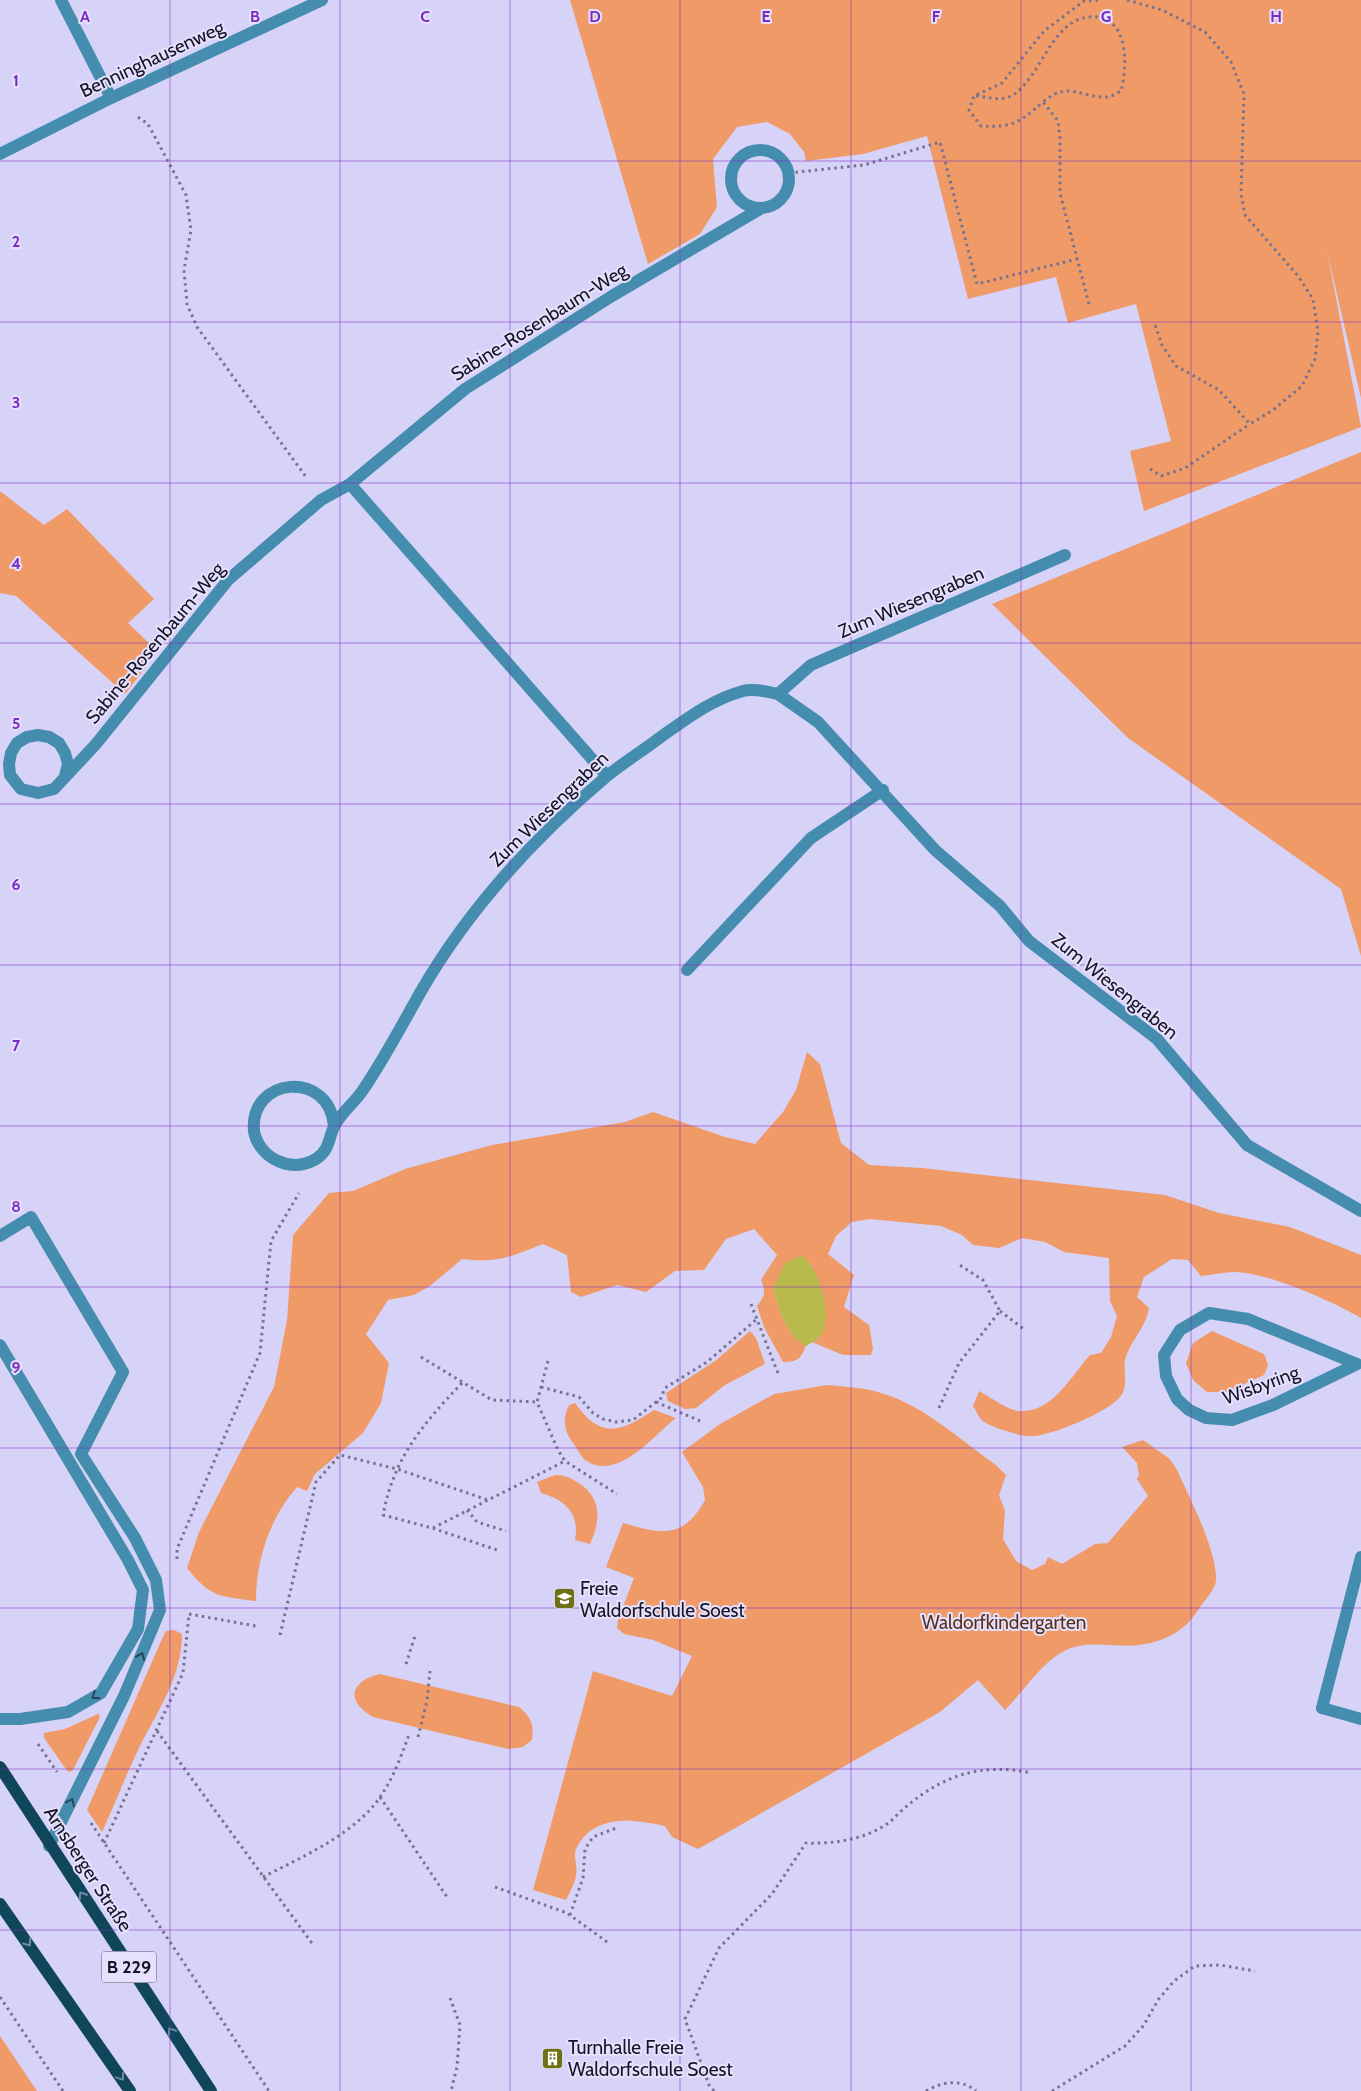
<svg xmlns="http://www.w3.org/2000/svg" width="1361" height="2091" font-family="Cabin,sans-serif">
  <rect width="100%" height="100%" fill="#d7d2f8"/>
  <path fill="#f09a67" d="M570,0H1361V398L1327,251L1361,427L1144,511L1130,451L1171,441L1136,304L1068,323L1056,277L968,299L927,136L863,154L806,161L804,152L790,134L767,122L737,127L713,159L717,207L700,234L648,264Z
    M1361,452V956L1341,889L1128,738L992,604Z
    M0,491L44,525L67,509L154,599L128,623L153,647L146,667L125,694L16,596L0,593Z
    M807,1052L820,1064L841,1143L869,1165L922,1168L1165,1195L1219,1213L1290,1227L1361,1255V1318C1331,1301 1270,1273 1235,1272C1224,1272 1212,1275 1201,1276L1188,1260L1172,1259L1144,1277L1137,1297L1149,1308C1146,1328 1130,1341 1125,1360C1123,1371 1129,1387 1120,1397C1108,1412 1046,1439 1027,1436C1020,1436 988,1426 983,1421C979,1418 976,1410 973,1406L979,1391C989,1396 1003,1407 1014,1410C1050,1418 1070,1377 1090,1355L1101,1353L1111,1337L1117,1316L1110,1301L1109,1258L1064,1252L1045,1242L1022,1238L999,1248L973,1245L962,1235L941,1226L870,1219L852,1222L836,1236L828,1254L854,1275L844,1307L869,1325L873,1348L871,1355H843L812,1342L819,1338L824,1298L810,1263L773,1288C779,1309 786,1335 806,1346C801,1359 797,1362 783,1362L764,1327L757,1306C765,1296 766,1292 761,1280L777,1255L754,1229L726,1239L704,1270L675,1271L646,1292L617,1285L581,1297L571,1292L567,1255L543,1244C510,1257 499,1263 462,1259L430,1286L414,1295L388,1300L366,1334L389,1363L381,1403L363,1433L315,1474L307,1491L297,1487C270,1518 256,1559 256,1601C219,1596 211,1598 187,1568L199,1532L274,1387L287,1320L293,1235L329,1193L353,1191L405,1169L492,1145L625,1122L653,1112L725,1137L755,1144L783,1112L796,1090Z
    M750,1331L756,1338L765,1364L725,1385L696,1408L685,1409L668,1401L666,1393L715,1361Z
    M1212,1331L1264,1354L1268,1365L1264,1375L1227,1392H1207L1193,1380L1186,1363L1193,1343Z
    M827,1385C839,1386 852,1387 865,1389C916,1398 955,1436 996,1465L1006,1475L999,1495L1005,1511L1003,1539L1016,1561L1032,1570L1045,1564L1048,1557L1062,1564L1095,1544L1108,1543L1148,1496L1137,1479L1139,1475L1137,1463L1122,1447L1143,1440L1170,1459L1177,1470C1189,1497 1218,1552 1216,1581C1215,1590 1203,1602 1198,1610C1185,1631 1164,1642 1139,1645C1114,1648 1087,1639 1064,1651C1040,1664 1024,1691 1005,1710L978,1680L940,1712L698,1849L672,1837L665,1826C634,1819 593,1813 576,1849C573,1856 578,1867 576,1875C575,1884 569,1893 566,1900L533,1890L593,1671L672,1696L692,1656L653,1640L624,1634L617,1628L618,1620L634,1578L606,1567L623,1523C661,1534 683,1540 705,1500L703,1487L682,1452L720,1424L774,1394Z
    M575,1403C601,1440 621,1432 654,1410L676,1418C654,1435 617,1483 585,1460C581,1456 577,1449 574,1444C564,1432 562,1419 569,1405Z
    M555,1475C564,1475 569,1477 577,1482C602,1497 601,1520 590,1544L575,1540C580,1513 565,1500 541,1493L537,1482Z
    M174,1630L182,1634C182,1677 158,1710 139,1748C126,1775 115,1804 102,1832L87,1810L162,1639L166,1631Z
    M380,1674L519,1707C531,1717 534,1724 532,1740L523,1747L508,1749L373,1717C345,1701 350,1681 380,1674Z
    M98,1714L100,1717L76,1764L72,1771L68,1772L44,1738V1733L65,1729Z
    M0,2036L37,2091H0Z"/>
  <path fill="#b7ba4b" d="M802,1255C818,1268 832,1311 823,1331C820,1339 813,1342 806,1346C786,1335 779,1309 773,1288L785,1263Z"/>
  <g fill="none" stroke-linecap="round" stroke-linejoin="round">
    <path stroke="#77738e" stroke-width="3" stroke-dasharray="2.5 4" stroke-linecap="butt" d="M1127,0L1162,10L1205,32L1231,62L1244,94L1241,194L1245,215L1298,276L1313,299L1318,332L1315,359L1302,386L1273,410L1250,424L1219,390L1176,366L1162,345L1154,322
      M976,96C989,97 1001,102 1013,95C1041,77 1052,20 1089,17C1129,13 1128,65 1121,91C1117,93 1111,97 1107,97C1079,98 1069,80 1043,102
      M138,117L148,124L186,195L191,230L184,270L187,304L197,327L306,477
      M789,173L864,165L940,142L977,284L1077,259
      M1089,304L1060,193V137L1058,121L1043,102C1020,122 1013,128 981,126L969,110L974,96L1002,83L1044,31L1084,1L1098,0
      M1150,469L1161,476L1185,468L1250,424
      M751,1304L779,1376
      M1000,1311L1025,1330
      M421,1357L492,1400L537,1402
      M548,1361L537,1402L558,1450L565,1461L617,1494
      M462,1383C423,1424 394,1457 383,1515L432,1528L500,1551
      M541,1387L579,1397L593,1413L603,1419L616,1422L633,1420L661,1398L665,1388L707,1362L757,1319
      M656,1402L700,1421
      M939,1408L959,1363L1000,1311L983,1280L958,1264
      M467,1510L477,1522L506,1531
      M433,1528L565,1461
      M177,1559V1549L260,1353L271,1241L299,1193
      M189,1614L256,1626
      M280,1635L316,1482L340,1455L397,1469L488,1500
      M406,1664L415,1636
      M157,1731L314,1946
      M418,1737L427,1701L430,1671
      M38,1744L57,1772
      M380,1797L447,1897
      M91,1823L269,2091
      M104,1843L183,1673L189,1614
      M263,1877C304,1856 360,1832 384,1791C395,1774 402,1753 409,1735
      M495,1887L567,1913L610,1944
      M570,1915L583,1878L585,1849L593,1837L616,1828
      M0,1997L63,2091
      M450,1998L460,2025L457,2067L451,2091
      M714,2091L709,2085L685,2019L719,1948L772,1894L806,1843C833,1844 863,1840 887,1824C894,1819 900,1811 907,1806C945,1774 983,1763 1032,1773
      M926,2091C942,2082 960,2078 976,2091
      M1052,2091L1125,2046L1144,2025L1158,2000L1174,1981L1195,1966L1220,1965L1255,1971"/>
    <path stroke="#458dae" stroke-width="12" d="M0,1236L31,1217L123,1372L81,1454L135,1538L156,1580L160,1610L124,1696L49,1846
      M1209,1313L1248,1319L1357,1364L1273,1405L1232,1420L1206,1418L1189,1410L1177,1399L1166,1376L1164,1355L1180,1330Z
      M0,1345L128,1560L143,1590L138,1629L101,1693L68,1712L20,1719H0
      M1322,1708L1361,1557"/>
    <path stroke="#458dae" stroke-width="12" d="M61,0L111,98
      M731 179a29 29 0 1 1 58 0a29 29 0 1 1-58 0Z
      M0,154L111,98L322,0
      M350,484L607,776
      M778,694L818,722L935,850L1000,906L1029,941L1157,1039L1247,1145L1361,1211
      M65,776L68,764L65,753L59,743L49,737L38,735L27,737L17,743L11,753L9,764L10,775L21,789L38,793L54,789L96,744L228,580L321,500L350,484L465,389L612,296L760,209
      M687,970L811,838L883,790
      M334,1126C329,1069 249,1077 254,1131C256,1144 266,1156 278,1161C291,1167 304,1166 316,1159C331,1149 328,1137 335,1125C342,1112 355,1102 363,1090C384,1059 402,1025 420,993C467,911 535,837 607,776C623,763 641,752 658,739C685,720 710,700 743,691C753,688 768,692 778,694L811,665L1065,555
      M1322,1708L1361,1719"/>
    <path stroke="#10465c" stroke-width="12" d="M0,1767L211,2091
      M0,1904L130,2091"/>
  </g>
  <defs><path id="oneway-chevron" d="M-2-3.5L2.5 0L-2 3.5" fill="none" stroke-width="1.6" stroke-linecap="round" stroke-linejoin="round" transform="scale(1.25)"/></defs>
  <g stroke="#29445b">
    <use href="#oneway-chevron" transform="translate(141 1656) rotate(-67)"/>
    <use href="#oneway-chevron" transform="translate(95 1696) rotate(147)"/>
    <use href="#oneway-chevron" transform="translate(71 1802) rotate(-64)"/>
  </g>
  <g stroke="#6f8ba4">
    <use href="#oneway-chevron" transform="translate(82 1895) rotate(-123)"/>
    <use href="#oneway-chevron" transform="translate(28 1943) rotate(55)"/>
    <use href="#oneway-chevron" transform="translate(171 2031) rotate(-123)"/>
    <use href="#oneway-chevron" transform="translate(121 2077) rotate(56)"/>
  </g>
  <path fill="none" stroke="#7b2cbf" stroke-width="1" stroke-opacity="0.55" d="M170,0V2091M340,0V2091M510,0V2091M680,0V2091M851,0V2091M1021,0V2091M1191,0V2091M0,161H1361M0,322H1361M0,483H1361M0,643H1361M0,804H1361M0,965H1361M0,1126H1361M0,1287H1361M0,1448H1361M0,1608H1361M0,1769H1361M0,1930H1361"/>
  <defs>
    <symbol id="school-square" viewBox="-11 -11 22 22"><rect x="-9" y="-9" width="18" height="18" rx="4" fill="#6f7117" stroke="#e4e0fd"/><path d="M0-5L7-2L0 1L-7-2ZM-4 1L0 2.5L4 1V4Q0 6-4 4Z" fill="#fff"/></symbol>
    <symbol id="building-square" viewBox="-11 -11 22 22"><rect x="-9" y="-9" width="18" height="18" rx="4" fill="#6f7117" stroke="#e4e0fd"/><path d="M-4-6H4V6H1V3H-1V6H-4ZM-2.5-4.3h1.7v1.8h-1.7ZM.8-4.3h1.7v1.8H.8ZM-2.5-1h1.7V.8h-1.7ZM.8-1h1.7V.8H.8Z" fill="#fff"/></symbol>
  </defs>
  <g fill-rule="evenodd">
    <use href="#school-square" x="552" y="1586" width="25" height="25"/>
    <use href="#building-square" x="540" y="2046" width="25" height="25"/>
  </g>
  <g text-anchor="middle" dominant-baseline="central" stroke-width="4" stroke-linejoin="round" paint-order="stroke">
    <rect fill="#e4e0fd" stroke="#545064" stroke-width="1" x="101.5" y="1951.5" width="55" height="31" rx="4"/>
    <g font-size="18" font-weight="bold" fill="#161323">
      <text x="129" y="1967">B 229</text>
    </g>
    <g font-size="19" fill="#161323" stroke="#e4e0fd">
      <text transform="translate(152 59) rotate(-25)">Benninghausenweg</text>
      <text transform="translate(539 322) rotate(-32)">Sabine-Rosenbaum-Weg</text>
      <text transform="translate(911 602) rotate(-23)">Zum Wiesengraben</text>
      <text transform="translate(155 643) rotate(-50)">Sabine-Rosenbaum-Weg</text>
      <text transform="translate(549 809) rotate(-44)">Zum Wiesengraben</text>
      <text transform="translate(1115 986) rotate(39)">Zum Wiesengraben</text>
      <text transform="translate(1261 1385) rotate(-20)">Wisbyring</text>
      <text transform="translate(88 1869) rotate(57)">Arnsberger Straße</text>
    </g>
    <g font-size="19" fill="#161323" stroke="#e4e0fd" text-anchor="start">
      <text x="580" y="1588">Freie<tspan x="580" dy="22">Waldorfschule Soest</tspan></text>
      <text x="568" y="2047">Turnhalle Freie<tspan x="568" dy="22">Waldorfschule Soest</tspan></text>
    </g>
    <g font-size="19" fill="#563019" stroke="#e4e0fd">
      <text x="1004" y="1622">Waldorfkindergarten</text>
    </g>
  </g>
  <g font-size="16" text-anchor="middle" font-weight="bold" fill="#7b2cbf" stroke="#e4e0fd" stroke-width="4" stroke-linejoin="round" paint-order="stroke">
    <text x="85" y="22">A</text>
    <text x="255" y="22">B</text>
    <text x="425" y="22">C</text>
    <text x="595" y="22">D</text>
    <text x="766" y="22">E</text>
    <text x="936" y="22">F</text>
    <text x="1106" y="22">G</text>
    <text x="1276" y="22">H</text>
    <text x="16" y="86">1</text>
    <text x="16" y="247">2</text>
    <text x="16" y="408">3</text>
    <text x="16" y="569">4</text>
    <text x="16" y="729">5</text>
    <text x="16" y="890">6</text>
    <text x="16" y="1051">7</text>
    <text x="16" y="1212">8</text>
    <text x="16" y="1373">9</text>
  </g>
</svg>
